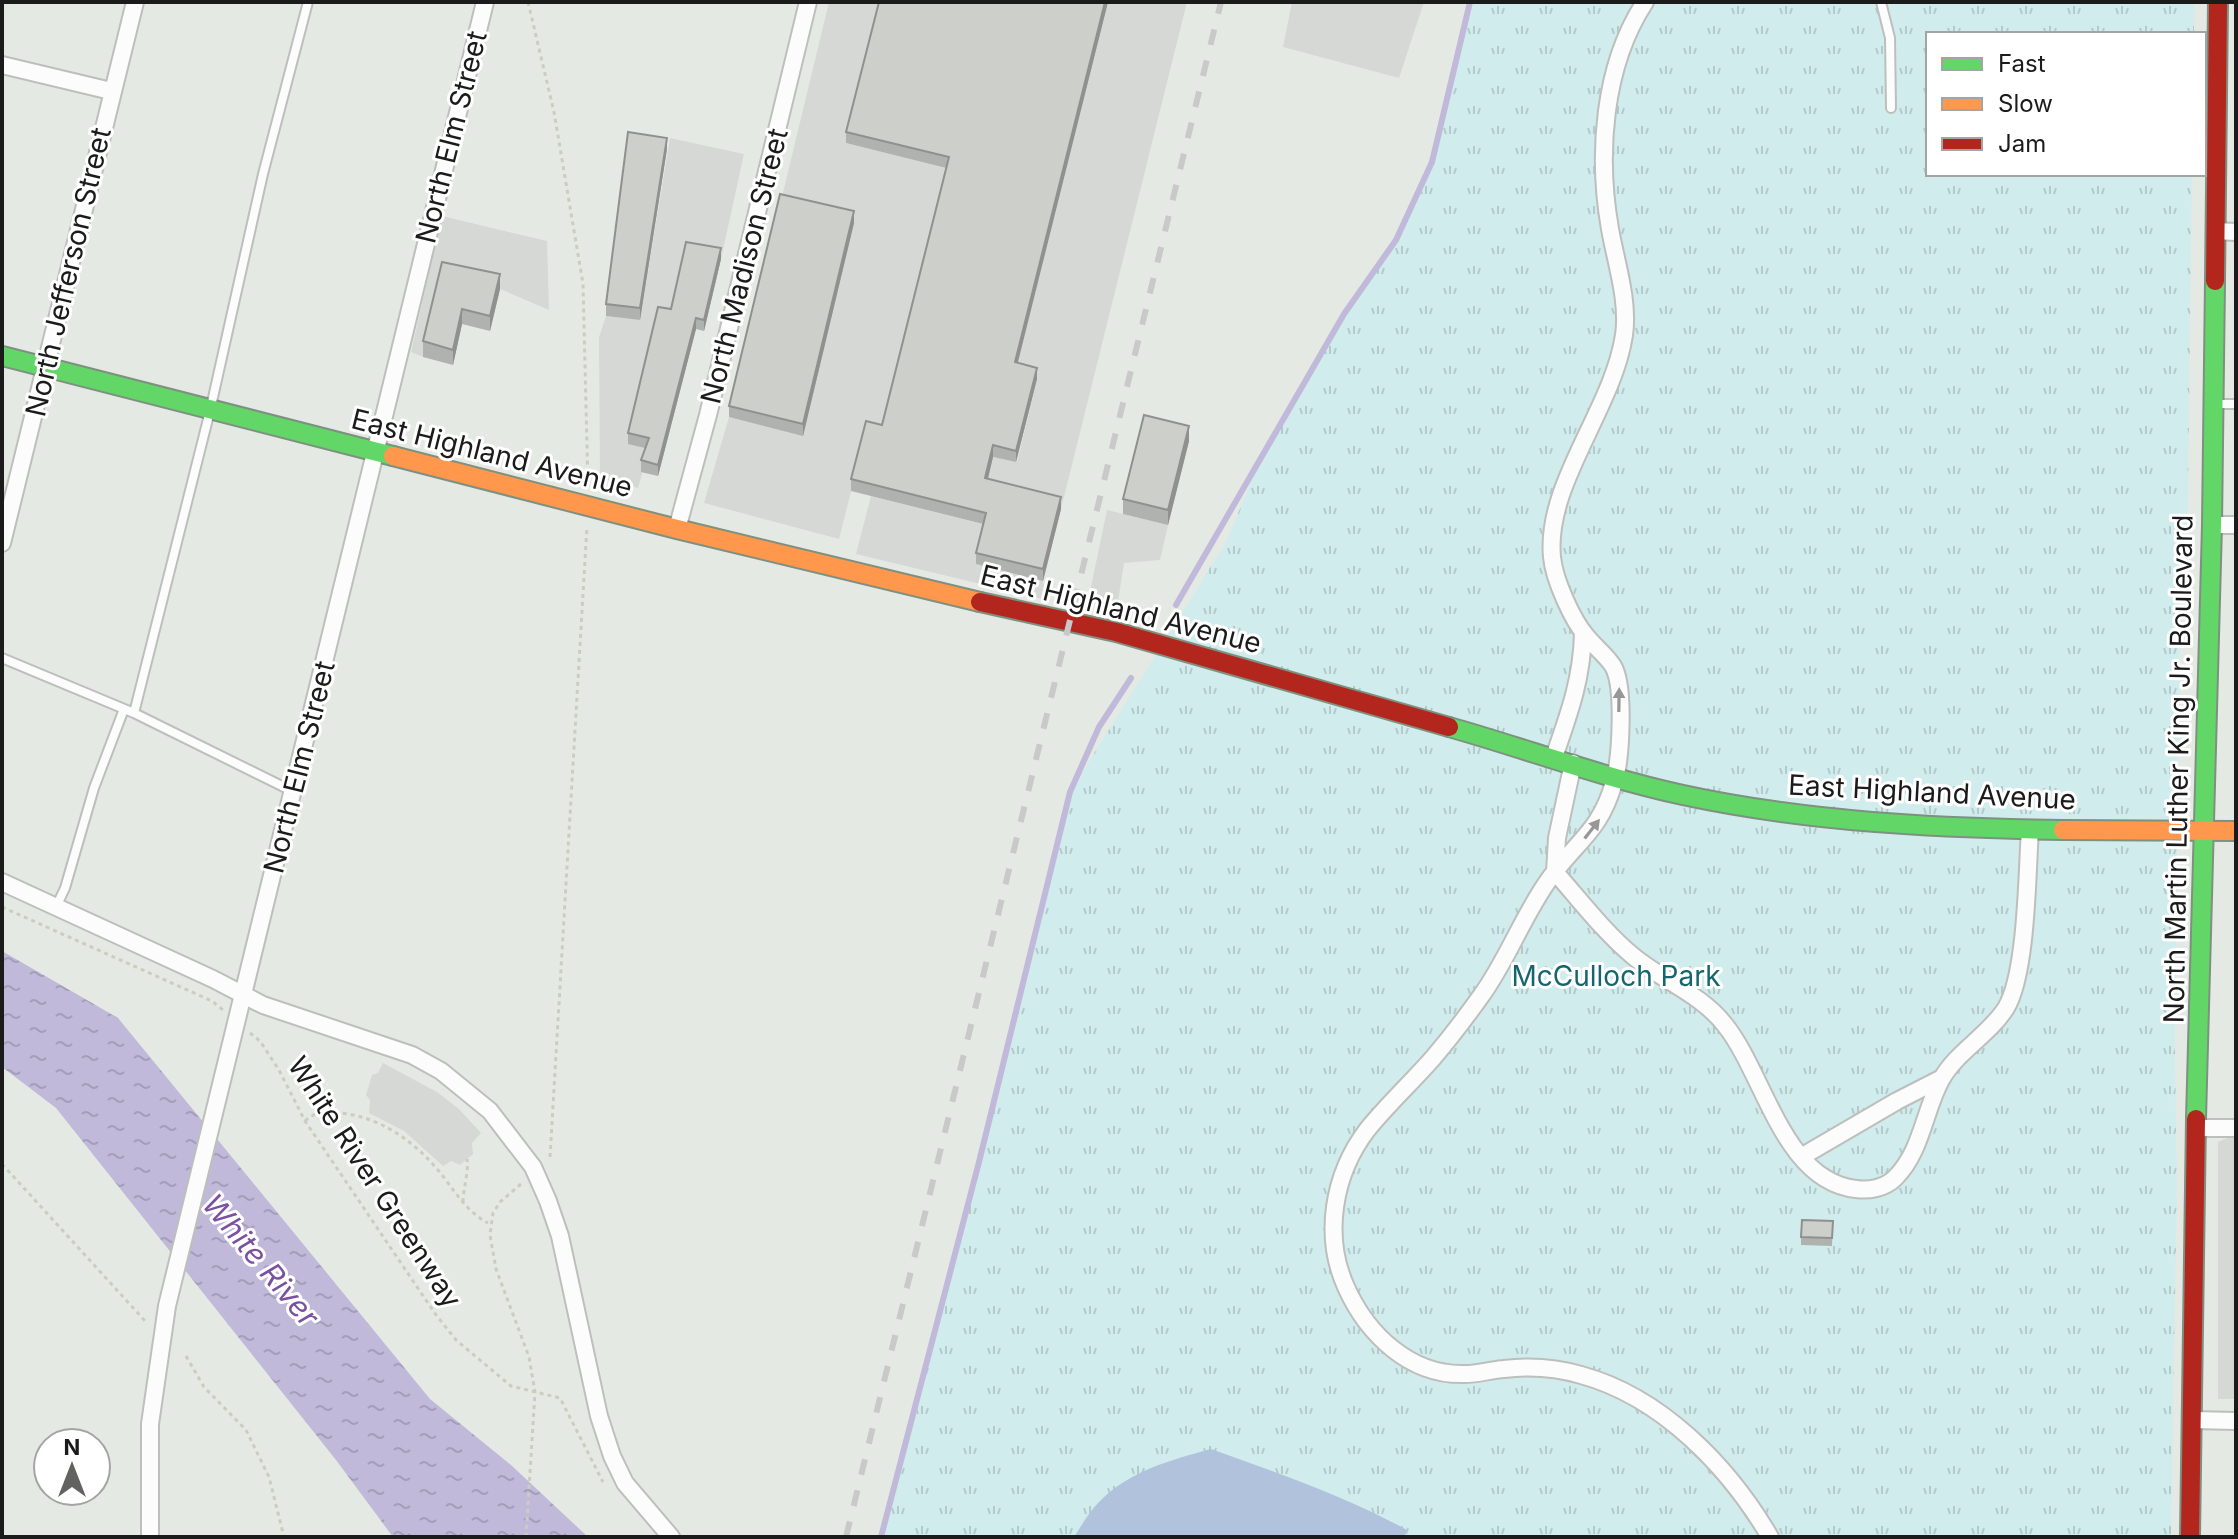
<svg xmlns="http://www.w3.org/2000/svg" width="2238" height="1539" font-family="Inter,sans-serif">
  <defs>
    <pattern id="park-tufts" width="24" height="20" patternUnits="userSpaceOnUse" patternTransform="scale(2)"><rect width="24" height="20" fill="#d1eced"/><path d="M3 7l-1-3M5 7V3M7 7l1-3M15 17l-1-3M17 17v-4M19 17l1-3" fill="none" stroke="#b3cacb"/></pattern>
    <pattern id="water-ripples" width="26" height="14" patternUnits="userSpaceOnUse" patternTransform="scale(2)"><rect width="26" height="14" fill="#c0b9da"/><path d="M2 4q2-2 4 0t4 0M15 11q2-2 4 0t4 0" fill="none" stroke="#a49eba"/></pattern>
  </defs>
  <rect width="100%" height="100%" fill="#e5e9e4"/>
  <path fill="url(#park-tufts)" d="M1470,2H2194V34H1928V174H2192L2188,498L2180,618L2175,1051L2177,1186L2171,1537H880L989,1123L1070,792L1226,542L1257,468L1335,330L1409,213L1432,162Z"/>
  <path fill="#b0c2dc" d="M1211,1449C1278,1473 1345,1496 1407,1530L1404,1537H1074C1082,1525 1089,1512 1099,1502C1129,1471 1171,1460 1211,1449Z"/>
  <path fill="#d6d8d6" d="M829,2H927L846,143L949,169L882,437L866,433L839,539L704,503L729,417L803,435L854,223L780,205Z
    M1108,2H1187L1061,509L985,490L993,457L1017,462L1037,380L1015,374Z
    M1292,2H1424L1399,78L1283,47Z
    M670,138L744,154L721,259L686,254L649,449L638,488L600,478L599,337L606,316L640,320Z
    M442,216L547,241L549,310L500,289L423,357L411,352Z
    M871,496L986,525L976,564L1043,581L1047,600L856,554Z
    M1107,510L1168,525L1160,560L1124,563L1117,608L1088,601Z
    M383,1063L437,1092L459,1109L481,1133L472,1143L473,1154L460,1165L451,1161L443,1166L404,1131L369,1113L370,1100L366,1095L372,1075L378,1073Z
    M2232,1136H2236V1399H2218V1142Z"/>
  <path fill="url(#water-ripples)" d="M2,951L118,1018L430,1399L511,1465L588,1537H393L336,1460L56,1108L2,1067Z"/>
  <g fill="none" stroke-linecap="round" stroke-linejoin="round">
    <path stroke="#c0b9da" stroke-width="6" d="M1176,605L1344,314L1396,240L1432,162L1470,2
      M881,1537L979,1162L1070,792L1099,727L1131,678"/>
    <defs>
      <path id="lane" d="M1881,2L1890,38L1891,108
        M2214,404H2236
        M2,658L134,713L292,791
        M134,713L210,411L263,174L308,2
        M56,907L65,888L94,788L124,709"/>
      <path id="street" d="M1645,2C1603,66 1597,155 1610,229C1616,263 1629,301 1624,335C1613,409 1545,484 1552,557C1554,579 1572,620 1587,637C1595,647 1606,655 1613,666C1625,686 1621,758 1614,782C1601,830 1577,841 1550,878C1523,915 1508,959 1481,996C1466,1017 1450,1038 1433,1058C1412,1082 1387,1105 1367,1130C1333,1175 1323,1236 1346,1287C1367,1334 1410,1376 1465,1374C1478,1374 1490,1370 1504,1369C1529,1366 1557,1368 1581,1375C1662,1397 1729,1467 1770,1537
        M2,65L111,91
        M2215,231L2236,232
        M2212,525H2236
        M677,529L708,415L808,2
        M2,543L135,2
        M1554,757C1569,714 1582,679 1583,633
        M1573,763L1557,838L1555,872C1580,900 1604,932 1633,956C1663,981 1701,994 1725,1025C1765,1075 1783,1181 1856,1189C1869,1191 1885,1188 1895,1178C1922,1151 1924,1111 1941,1080C1956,1052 1989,1035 2006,1008C2027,973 2027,873 2030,829
        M2,882L213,979L263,1005L412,1055L441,1071L490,1111L533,1167L548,1201L560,1236L599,1416L612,1456L625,1483L671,1537
        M2196,1128H2236
        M1801,1157L1897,1101L1942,1078
        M2192,1420L2236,1421
        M150,1537V1424L167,1306L485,2"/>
      <path id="fast" d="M2,356L393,456
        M1449,727C1527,749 1604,778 1683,795C1808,822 1936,828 2063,830
        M2196,1119L2212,525L2215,281"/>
      <path id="slow" d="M393,456L677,529L980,602
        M2063,830L2236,831"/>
      <path id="jam" d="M2215,281L2218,2
        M980,602L1116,632L1449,727
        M2190,1537L2196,1119"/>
    </defs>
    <use href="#lane" stroke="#bdbfbc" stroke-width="12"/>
    <use href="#street" stroke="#bdbfbc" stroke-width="20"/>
    <use href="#fast" stroke="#7e9180" stroke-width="22"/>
    <use href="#slow" stroke="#7e9180" stroke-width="22"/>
    <use href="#jam" stroke="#7e9180" stroke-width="22"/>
    <path stroke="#cbcdbf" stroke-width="3" stroke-dasharray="4 4" stroke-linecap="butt" d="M528,2L554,112L583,284L588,487
      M2,907L212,1001L223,1010
      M250,1033L260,1041L279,1070L305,1121L436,1315L456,1340L511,1386L560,1398L603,1482
      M305,1121C316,1111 325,1112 339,1113C380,1116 417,1143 442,1175C456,1193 467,1212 488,1223
      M550,1157L587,526
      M2,1164L146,1322
      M521,1184L500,1202L493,1213L490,1235L496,1269L529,1357L535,1392L526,1537
      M463,1202C463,1189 469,1171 467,1159
      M186,1356L204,1387L246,1430L269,1477L284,1537"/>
    <use href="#lane" stroke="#fbfcfb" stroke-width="8"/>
    <use href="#street" stroke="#fbfcfb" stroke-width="16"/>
    <use href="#fast" stroke="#63d668" stroke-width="18"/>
    <use href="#slow" stroke="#ff974d" stroke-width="18"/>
    <use href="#jam" stroke="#b3261e" stroke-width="18"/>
    <path stroke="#c8c9c8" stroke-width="6" stroke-dasharray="16 16" stroke-linecap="butt" d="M846,1537L1221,2"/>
  </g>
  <path fill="#b0b2af" d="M879,2H1108L1017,363L1037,379L1016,462L993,457L988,479L1061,509L1043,581L976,564V553L983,524L851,491V479L882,425L946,168L846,143V132Z
    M667,149L640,320L606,316V304Z
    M854,223L803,436L729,417V406Z
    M721,259L704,331L696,329L658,476L641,472V460L645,448L628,444V433L671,309Z
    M442,262L500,289L490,331L462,324L453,365L423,357V341Z
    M1189,441L1168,525L1123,514V499Z
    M1833,1221L1832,1246L1801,1245V1237Z"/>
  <path fill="#90918e" d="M1105,2H1108L1015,374V362Z
    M667,138V149L640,320V308Z
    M854,211V223L803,436V424Z
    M721,248V259L704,331V320Z
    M500,274V289L490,331V316Z
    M462,309V324L453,365V350Z
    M696,318V329L658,476V465Z
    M1037,368V379L1016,462V451Z
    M1189,426V441L1168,525V510Z
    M993,445V457L985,490V478Z
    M1061,497V509L1043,581V569Z"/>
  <path fill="#cdcfcb" stroke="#90918e" stroke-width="2" d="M879,2H1105L1015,362L1037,368L1016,451L993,445L985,478L1061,497L1043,569L976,553L986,513L851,479L866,421L882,425L949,157L846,132Z
    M628,132L667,138L640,308L606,304Z
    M780,194L854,211L803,424L729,406Z
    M686,242L721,248L704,320L696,318L658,465L641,460L649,438L628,433L658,307L671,309Z
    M442,262L500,274L490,316L462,309L453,350L423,341Z
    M1144,415L1189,426L1168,510L1123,499Z
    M1802,1220L1833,1221L1832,1238L1801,1237Z"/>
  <defs><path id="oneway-solid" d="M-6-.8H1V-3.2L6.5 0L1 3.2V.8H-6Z" transform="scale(2)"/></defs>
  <g fill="#969796">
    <use href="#oneway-solid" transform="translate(1619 700) rotate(-89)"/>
    <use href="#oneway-solid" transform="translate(1592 829) rotate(-52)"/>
  </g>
  <g text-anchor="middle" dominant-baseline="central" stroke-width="6" stroke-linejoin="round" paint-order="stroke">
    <g font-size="28" fill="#1b1b1b" stroke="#fff">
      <text transform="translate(451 137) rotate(-76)">North Elm Street</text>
      <text transform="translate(744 266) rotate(-76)">North Madison Street</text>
      <text transform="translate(68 272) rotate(-77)">North Jefferson Street</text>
      <text transform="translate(492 453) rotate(14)">East Highland Avenue</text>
      <text transform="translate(1121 609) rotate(14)">East Highland Avenue</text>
      <text transform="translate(299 767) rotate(-76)">North Elm Street</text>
      <text transform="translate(2178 769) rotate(-89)">North Martin Luther King Jr. Boulevard</text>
      <text transform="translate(1932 792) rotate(3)">East Highland Avenue</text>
      <text transform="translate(375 1182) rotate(57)">White River Greenway</text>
    </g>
    <g font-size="28" fill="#14656e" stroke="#fff">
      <text x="1616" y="976">McCulloch Park</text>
    </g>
    <g font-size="30" font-style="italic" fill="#7a50a1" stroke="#fff">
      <text transform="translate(261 1260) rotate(50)">White River</text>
    </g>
  </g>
  <rect width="2238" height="1539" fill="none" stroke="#1b1b1b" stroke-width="8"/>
  <rect x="1926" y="32" width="280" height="144" fill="#ffffff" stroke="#a4a4a4" stroke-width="2"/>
  <rect x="1942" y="58" width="40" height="12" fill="#63d668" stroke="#a4a4a4" stroke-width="2"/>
  <text x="1998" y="72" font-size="24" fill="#1b1b1b">Fast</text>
  <rect x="1942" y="98" width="40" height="12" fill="#ff974d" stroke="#a4a4a4" stroke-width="2"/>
  <text x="1998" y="112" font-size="24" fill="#1b1b1b">Slow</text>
  <rect x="1942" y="138" width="40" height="12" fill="#b3261e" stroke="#a4a4a4" stroke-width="2"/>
  <text x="1998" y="152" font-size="24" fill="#1b1b1b">Jam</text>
  <g transform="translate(72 1467)"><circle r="38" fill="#ffffff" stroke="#a4a4a4" stroke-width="2"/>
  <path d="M0-6L14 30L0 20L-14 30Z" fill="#626361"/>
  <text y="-12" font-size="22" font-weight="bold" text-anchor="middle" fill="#1b1b1b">N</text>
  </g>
</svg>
